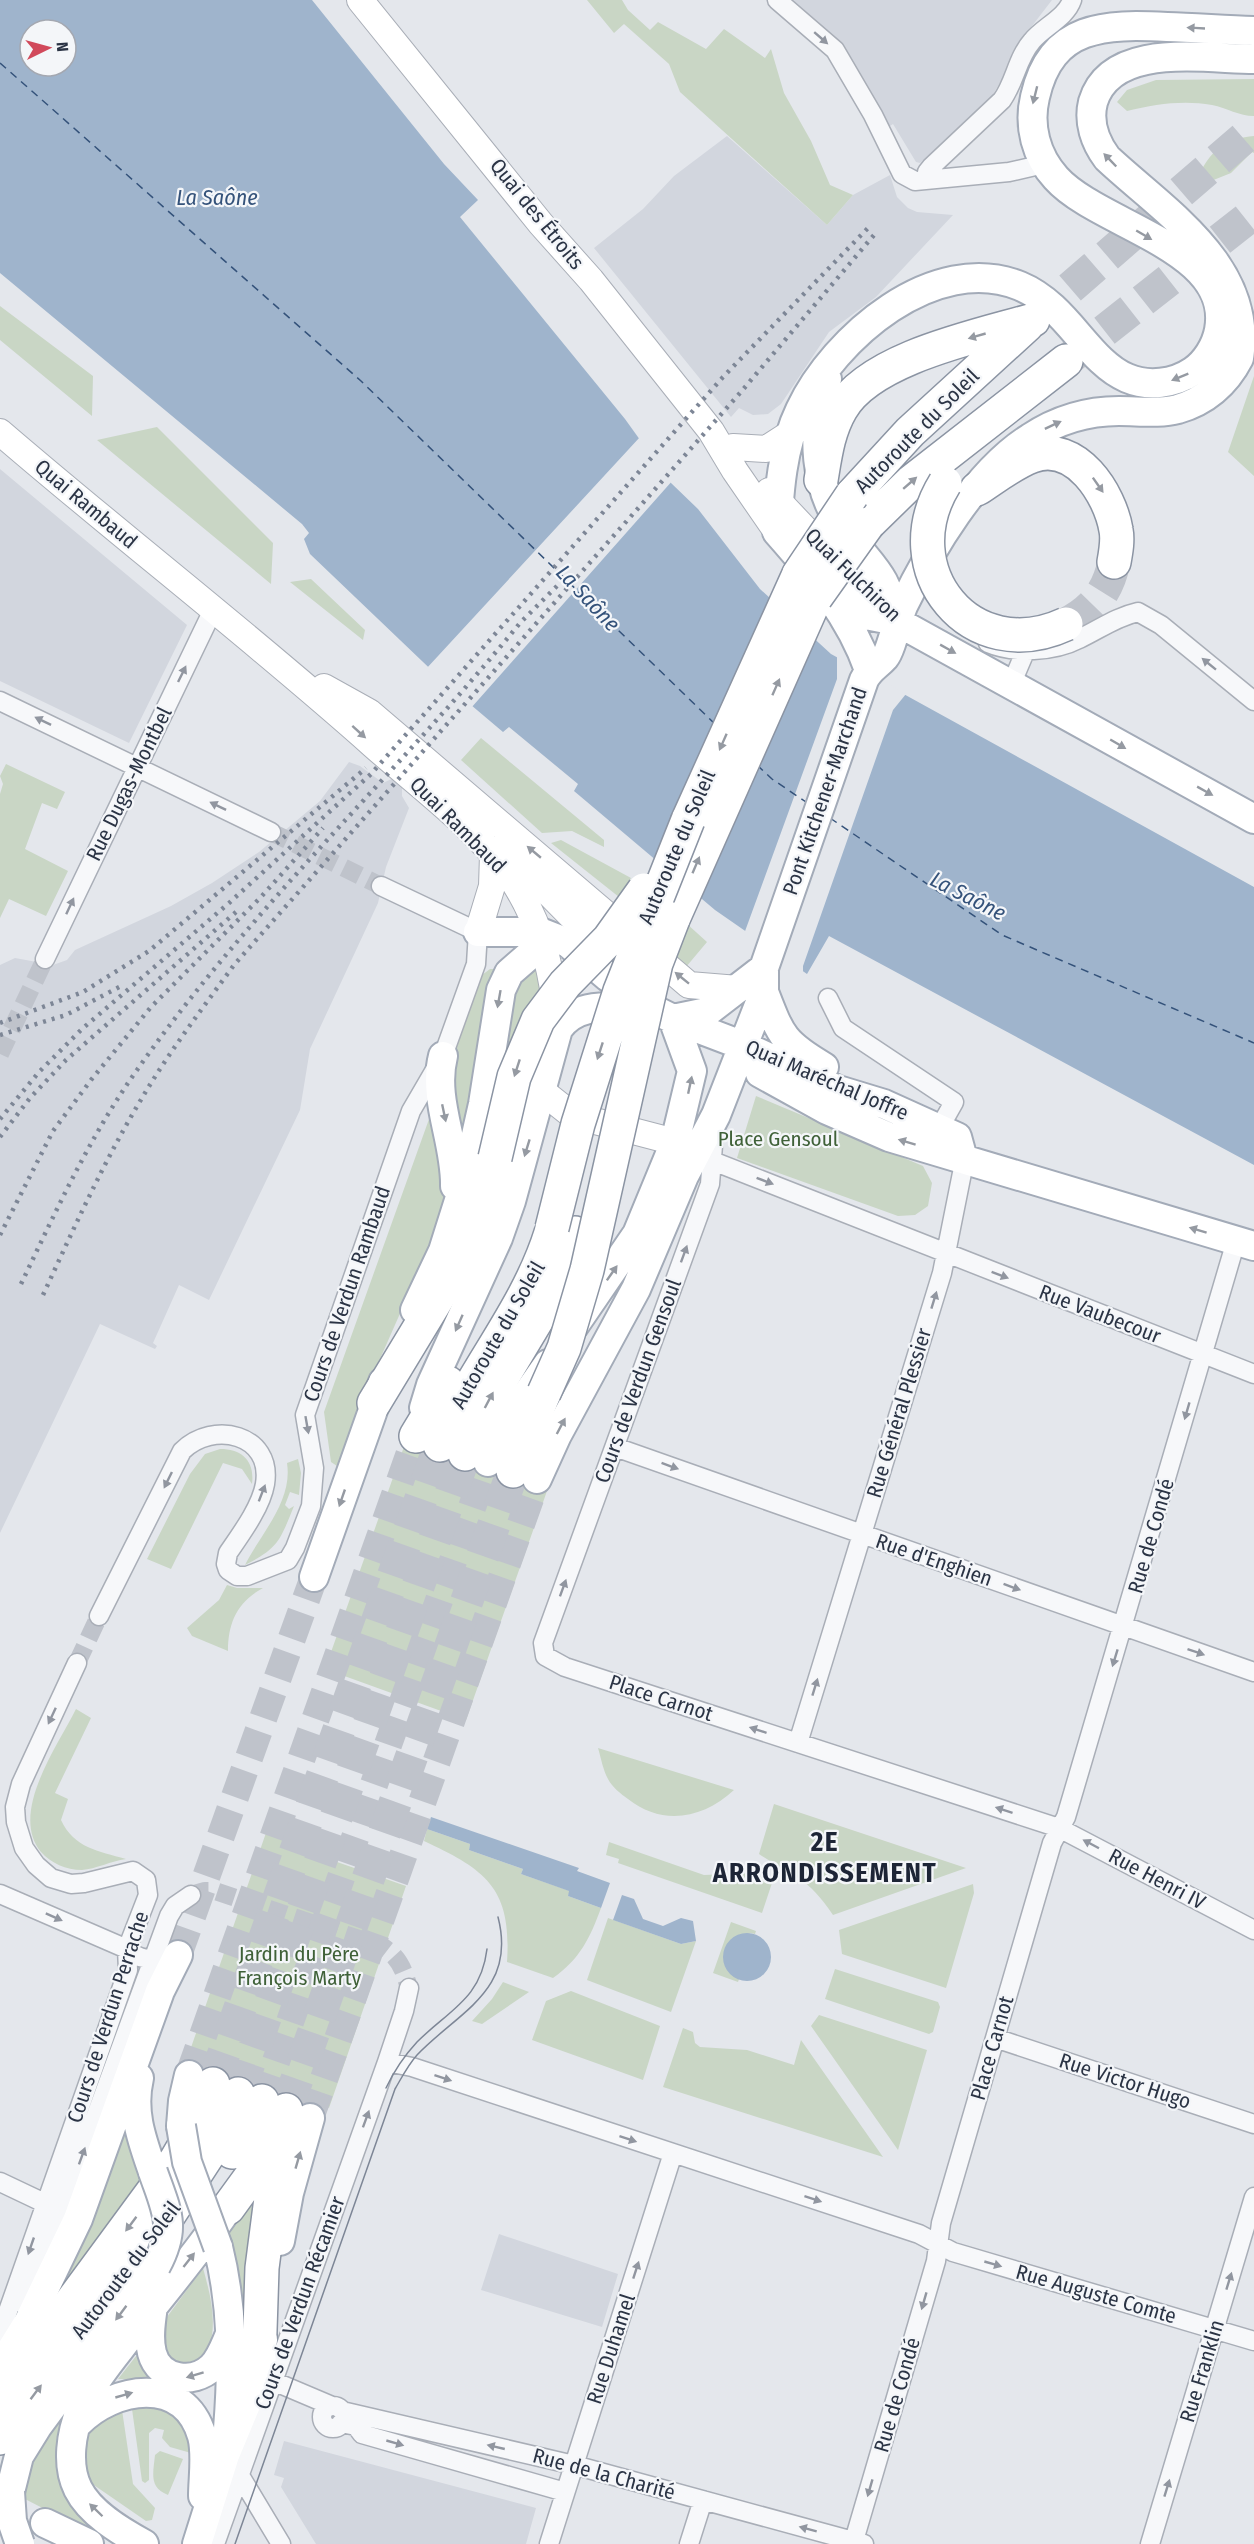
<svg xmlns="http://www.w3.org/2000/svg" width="1254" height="2544" font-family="'Fira Sans Condensed',sans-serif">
  <rect width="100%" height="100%" fill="#e4e7ec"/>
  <path fill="#d2d6de" d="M782,0H1052L1015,48L1004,76L992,96L920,163L916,162L893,124L887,128L837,47Z
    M727,136L827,225L853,195L890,175L897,197L908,208L917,212L953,215L876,297L829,332L781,404L768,414L753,415L739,408L731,417L594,248L643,209L674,176Z
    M0,469L187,625L129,743L0,681Z
    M349,762L360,766L383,783L402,774V796L409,808L386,867L378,903L310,1049L300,1110L209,1300L179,1285L153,1343L157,1346L155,1349L100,1324L0,1533V965L15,958L53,965L67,960L75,950L171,906L212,883L259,852L320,801Z
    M499,2234L618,2274L602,2327L481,2290Z
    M284,2441L536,2508L526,2544H316L281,2487L284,2478L274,2475Z"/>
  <path fill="#c9d6c5" d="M587,0H622L628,10L650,30L658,22L706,49L724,29L765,58L771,49L784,93L811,141L830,185L853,195L827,225L680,92L669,64L624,24L614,33Z
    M1254,79V116C1239,116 1227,108 1212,105C1183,100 1156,104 1127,111L1117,102L1127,90L1156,80Z
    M1254,136V153L1252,152L1231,173L1211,181L1202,169C1216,145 1228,139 1254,136Z
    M0,306L93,376L92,416L0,340Z
    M1254,376V476L1228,452Z
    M157,427L273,543L271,584L97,440Z
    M311,579L365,630L363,640L290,582Z
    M481,738L604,840V847L572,831L542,833L461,760Z
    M6,764L65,792L57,809L42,803L25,849L68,871L46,916L9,899L0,918V794L3,784L0,776Z
    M561,840L631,878L619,897L551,843Z
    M635,877L707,942L686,967L620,903Z
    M536,964L543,987L498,1074L511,990Z
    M490,969H501L466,1138L456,1122L447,1062L482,975Z
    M756,1096L923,1166L932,1183L928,1206L915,1215L898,1216L737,1158Z
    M433,1108L449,1183L443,1216L361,1402L337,1466L331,1462L324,1412Z
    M406,1441L547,1491L466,1720L325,1669Z
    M220,1449C242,1449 255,1461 252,1484L242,1469L223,1463L171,1569L147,1559L190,1474L205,1454Z
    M298,1459L301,1473L299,1495L290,1492L285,1505L289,1509L294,1506C280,1540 279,1548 245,1565C261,1533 293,1501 287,1463Z
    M227,1585L237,1588H263C237,1602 228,1623 228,1651L192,1636L187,1628L219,1600Z
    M76,1709L91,1718L55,1793L68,1799L61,1820C74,1848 98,1851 126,1859C111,1861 96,1869 82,1870C66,1870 51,1863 41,1852C9,1813 57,1747 76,1709Z
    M598,1748L734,1790C703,1819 662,1826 628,1799C621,1794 612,1787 608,1779C603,1770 601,1758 598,1748Z
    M774,1804L966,1868L833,1915C807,1876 795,1878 759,1854Z
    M427,1829L470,1844L469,1850L523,1869L521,1874L570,1891L568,1896L601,1908C590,1938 580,1959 553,1978L507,1962C512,1888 486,1870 424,1841Z
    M267,1830L296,1839L294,1847L406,1886L329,2108L187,2059Z
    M609,1842L704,1875L755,1873L772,1883L762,1913L618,1863L619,1859L606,1855Z
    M973,1884L974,1893L946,1988L842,1954L839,1930Z
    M608,1918L681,1944L696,1941L671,2012L587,1980Z
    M731,1922L756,1931L755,1934L750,1933L725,1963L729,1972L739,1979L738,1982L713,1973Z
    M835,1969L938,2002L940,2007L933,2032L929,2034L825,1999Z
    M503,1982L529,1992L482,2024L472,2021L492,1999Z
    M571,1991L660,2026L643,2080L532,2040L546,2001Z
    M819,2015L927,2050L898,2150L811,2026Z
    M683,2028L693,2032L695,2043L700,2047L747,2050L794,2065L801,2040L883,2157L663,2087Z
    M123,2112L146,2180L25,2344Z
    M263,2174L247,2339L227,2235Z
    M203,2268C211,2297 219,2327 206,2356L187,2367L165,2358L162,2332L167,2317Z
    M140,2351L153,2377L151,2380L118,2379Z
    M126,2401L174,2409L198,2455L170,2447L162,2438L164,2430L155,2428L149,2433V2480L145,2483L142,2481L132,2409L122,2410L133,2484L155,2508L152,2520L146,2521L88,2481C84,2473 85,2466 85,2458C85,2424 102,2420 126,2401Z
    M67,2411L98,2527L101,2538L23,2498C29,2458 45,2442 67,2411Z
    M160,2451L183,2459L168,2495C149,2488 153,2474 155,2455Z"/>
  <path fill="#9fb4cc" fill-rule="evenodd" d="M0,0H312L444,164L478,200L460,217L625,419L671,483L698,509L760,589L831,654L1254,887V1165L829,936L807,974L715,910L574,791L578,784L509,727L503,732L445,683L310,554L304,539L309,533L302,524L0,273ZM30,30H66V66H30Z
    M431,1817L579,1868L577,1871L610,1883L601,1908L568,1896L569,1891L521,1874L523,1869L469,1850L470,1844L427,1829Z
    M622,1895L634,1899L643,1919L663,1926L681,1918L693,1921L696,1941L681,1944L613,1920Z
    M723 1957a24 24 0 1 1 48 0a24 24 0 1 1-48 0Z"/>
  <path fill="#e4e7ec" d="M640,437L673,480L471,708L426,669Z
    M837,655L906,694L893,710L803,966V975L744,934L837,679Z"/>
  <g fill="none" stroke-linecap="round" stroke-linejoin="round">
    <path stroke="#34527a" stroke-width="1.5" stroke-dasharray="8 6" stroke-linecap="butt" d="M0,63L361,381L715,724
      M757,765L772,779L806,802
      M830,818L1002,935L1254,1043"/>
    <path stroke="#bfc3cb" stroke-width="18" stroke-dasharray="18 9" stroke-linecap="butt" d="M271,832L381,886
      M0,1054L45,959
      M77,1663L99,1616
      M191,1895L205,1891H215L383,1947C399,1957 404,1970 409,1988"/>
    <path stroke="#bfc3cb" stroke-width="28" stroke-dasharray="28 14" stroke-linecap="butt" d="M178,1955L314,1577
      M189,2075L416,1436
      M262,2101L488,1462
      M310,2118L537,1479"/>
    <path stroke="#bfc3cb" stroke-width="33" stroke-dasharray="33 16" stroke-linecap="butt" d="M1033,320L1254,129
      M1066,361L1254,213
      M1066,624C1093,610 1108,592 1114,562
      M213,2084L440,1445
      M238,2094L465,1454
      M286,2110L513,1471"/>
    <defs>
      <path id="street" d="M777,0L835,50L873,115L902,174L915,181L1009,172L1044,164
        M927,180V172L931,167L1002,100C1015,82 1017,58 1032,41C1043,27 1066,18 1072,0
        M988,643C1014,654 1054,652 1079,639C1100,629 1116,617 1138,612L1161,625L1254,701
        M1011,685L1025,652
        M0,701L271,832
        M45,959L213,610
        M828,998L843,1028L954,1102L945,1118
        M714,1132L710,1184L543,1643L545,1656L565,1667L1059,1828L1254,1930
        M700,1156L1254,1374
        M615,1447L1254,1672
        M99,1616L182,1451C213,1420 273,1434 265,1484C261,1507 241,1534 228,1553L226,1564L228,1570L237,1576H247L288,1560L295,1548L311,1506L314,1468L305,1415L411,1111L443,1056L476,964L478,932L381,886
        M798,1743L942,1273L963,1168V1159
        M0,1894L127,1949C137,1957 143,1960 156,1958
        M995,2038L1254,2124
        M387,2062L412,2067L919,2234L953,2252L1254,2341
        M0,2182L57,2209
        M23,2304L61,2211L169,1916L175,1906L191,1895
        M0,2334L128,1970L127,1949L148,1895L146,1880L133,1871L84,1883L71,1884L51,1878L36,1865L24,1848L16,1822L15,1807L21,1784L77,1663
        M273,2381L332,2406
        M322 2417a11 11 0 1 1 22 0a11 11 0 1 1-22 0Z
        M342,2411L574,2465L864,2544
        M341,2423L356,2426L362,2434L565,2492
        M239,2474L281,2544
        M215,2544L387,2062L404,2011L409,1988
        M549,2544L673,2153
        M689,2544L703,2500
        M853,2544L936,2261L941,2223L1052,1843L1066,1817L1236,1241
        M1150,2544L1254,2197"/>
      <path id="secondary" d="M360,0L541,224L591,280L711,431L735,471L777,532
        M0,432C123,538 252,637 373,745C418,785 472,824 508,873C537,915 550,959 556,1009
        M733,447L766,449L791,433
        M769,491L857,584L896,621
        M324,687L369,712L689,985L738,989
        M503,847L590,935
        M478,932L492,886L493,855
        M543,1092L572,1115L675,1142"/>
      <path id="primary" d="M827,379C811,432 813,489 847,534C875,571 886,573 896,621
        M834,594L861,614L896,621L1254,819
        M869,670C850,615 814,574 777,532C779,492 782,447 800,410C834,338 934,251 1020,286C1068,306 1087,361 1127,378C1148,387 1174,384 1193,371C1206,362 1216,346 1219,330C1234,248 1099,226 1056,178C1036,156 1028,126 1035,97C1051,24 1106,24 1167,27C1196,28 1225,30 1254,31
        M478,932H540L568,943L608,977L649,1007L673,1019L744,1046L838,1090L884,1104L957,1137L963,1159
        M764,992C781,1036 783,1043 824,1067
        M673,1019L707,1012L764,968
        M443,1056C432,1099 456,1142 455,1186
        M760,1073L827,1110L889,1137L1254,1246
        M415,1310L443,1251L467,1175L483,1104L501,990L509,973L532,953
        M574,1326L637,1234L675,1142L692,1071L673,1019
        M424,1408L431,1385L498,1238L511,1201L558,1029C576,1003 607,1007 635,1007
        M488,1462L504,1427L548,1364
        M537,1479L557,1435L636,1289L684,1176L716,1115L764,992V968L864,680C869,669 877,666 885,657C891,650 898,618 903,606C930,550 976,472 1030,438C1057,420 1086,411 1119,411C1139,411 1159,414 1178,409C1205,401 1226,383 1239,358C1254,265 1162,210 1107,158C1095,142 1088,122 1093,102C1111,41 1206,59 1254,59
        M314,1577L383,1382
        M139,2078C131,2112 142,2140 153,2172
        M181,2126L183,2101L189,2075
        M280,2241L289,2193L310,2118
        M218,2247C233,2307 233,2367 228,2429
        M153,2306C151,2321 148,2338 152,2353C159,2380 193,2385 212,2367C221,2358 225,2345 230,2334
        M0,2368L29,2321L78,2219L160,1991L178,1955
        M78,2423C113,2387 184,2374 202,2436C207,2454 203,2478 203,2496
        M10,2492L19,2456L37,2427L156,2266
        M45,2523L89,2544
        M144,2544C120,2531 90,2513 78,2489C66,2465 71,2433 81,2409C92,2382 112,2359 129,2337C161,2296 195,2256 224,2214
        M197,2544L225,2455L255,2383L263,2340"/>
      <path id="highway" d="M821,480C825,456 828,431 841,409C870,358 978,336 1033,320
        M977,489C994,478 1013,463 1032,456C1076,440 1110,494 1116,530C1118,540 1116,551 1114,562
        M852,495L910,432L1027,325
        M868,524L911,482L1066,361
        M688,820L799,574
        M673,919L816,597
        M374,1403L466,1251L483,1203L495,1158
        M416,1436L448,1383
        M440,1445C472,1371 527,1310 551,1233
        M465,1454L490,1398L548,1301L575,1233
        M513,1471L544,1393
        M232,2152L262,2101
        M228,2208L252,2175L271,2138
        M259,2361L262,2268L273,2183L286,2110
        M0,2399L176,2160L197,2124L213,2084
        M0,2438L161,2227L219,2138L238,2094"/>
    </defs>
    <use href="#street" stroke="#a9aeb7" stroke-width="21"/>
    <use href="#secondary" stroke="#a9aeb7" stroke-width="28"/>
    <use href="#primary" stroke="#a3abb8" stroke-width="32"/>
    <use href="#highway" stroke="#8b94a3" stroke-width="36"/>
    <use href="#street" stroke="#f7f8fa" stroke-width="18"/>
    <use href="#secondary" stroke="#fff" stroke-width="26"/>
    <use href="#primary" stroke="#fff" stroke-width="28"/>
    <use href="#highway" stroke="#fff" stroke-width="33"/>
    <path stroke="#7d8696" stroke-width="1.5" d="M386,2088C394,2071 404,2056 417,2042C449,2010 481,1999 487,1949
      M235,2544L395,2089C402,2077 408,2065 417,2055C459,2011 517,1991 498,1917"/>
    <path stroke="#7d8696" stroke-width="4.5" stroke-dasharray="3 6" stroke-linecap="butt" d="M0,1023L83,992L149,951L366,768
      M0,1035L66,1015L123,985
      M0,1119L39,1072L82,1029L229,903L371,774L723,377L868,228
      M0,1137L30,1098L66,1060L236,912
      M0,1235L53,1131L91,1080L151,1007L261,897L323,828
      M21,1284C56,1211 90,1136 137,1070C250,909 396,775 520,623L557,586
      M43,1295C74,1228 104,1161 142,1098C169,1052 202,1009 234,965L740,393L874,235"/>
    <defs>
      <path id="primary-bridge" d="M181,2126L187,2162L218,2247
        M153,2172C167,2212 177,2227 156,2266
        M10,2492L12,2521L20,2544"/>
      <path id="highway-bridge" d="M945,483C891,570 971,668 1066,624
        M799,574L852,495
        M816,597L868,524
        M648,984L673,919
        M495,1158L514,1077L538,1020L565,984L609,939L644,890
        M552,1228L578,1124L620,991L688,820
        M544,1393L564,1348L587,1270L656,963"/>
    </defs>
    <use href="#primary-bridge" stroke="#a3abb8" stroke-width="32" stroke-linecap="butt"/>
    <use href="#highway-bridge" stroke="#8b94a3" stroke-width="36" stroke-linecap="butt"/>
    <use href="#primary-bridge" stroke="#fff" stroke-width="28"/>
    <use href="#highway-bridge" stroke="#fff" stroke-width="33"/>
  </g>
  <defs><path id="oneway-solid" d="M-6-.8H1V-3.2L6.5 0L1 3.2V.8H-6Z" transform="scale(1.5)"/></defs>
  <g fill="#959aa2">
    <use href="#oneway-solid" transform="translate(1196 28) rotate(-177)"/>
    <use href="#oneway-solid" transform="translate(1035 95) rotate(104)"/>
    <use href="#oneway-solid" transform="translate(1110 160) rotate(-134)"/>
    <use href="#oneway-solid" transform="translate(1144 235) rotate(30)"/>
    <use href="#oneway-solid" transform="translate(977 336) rotate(164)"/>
    <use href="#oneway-solid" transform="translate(1180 377) rotate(158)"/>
    <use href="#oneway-solid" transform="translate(1053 425) rotate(-25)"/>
    <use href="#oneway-solid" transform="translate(910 483) rotate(-41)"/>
    <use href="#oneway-solid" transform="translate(1098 485) rotate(55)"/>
    <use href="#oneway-solid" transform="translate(948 649) rotate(29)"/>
    <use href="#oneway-solid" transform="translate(776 687) rotate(-66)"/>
    <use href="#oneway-solid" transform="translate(359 732) rotate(42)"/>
    <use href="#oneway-solid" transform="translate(723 742) rotate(114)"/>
    <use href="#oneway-solid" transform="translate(1118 744) rotate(30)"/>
    <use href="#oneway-solid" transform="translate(1205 791) rotate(29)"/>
    <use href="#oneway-solid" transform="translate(534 852) rotate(-140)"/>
    <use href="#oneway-solid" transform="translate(696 865) rotate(-67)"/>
    <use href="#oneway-solid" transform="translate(682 978) rotate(-141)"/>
    <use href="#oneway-solid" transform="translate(499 999) rotate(100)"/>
    <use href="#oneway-solid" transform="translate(600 1051) rotate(108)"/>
    <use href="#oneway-solid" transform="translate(517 1068) rotate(108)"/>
    <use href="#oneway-solid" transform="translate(690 1085) rotate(-78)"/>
    <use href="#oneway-solid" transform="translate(444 1113) rotate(78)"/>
    <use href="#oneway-solid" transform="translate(907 1142) rotate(-163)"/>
    <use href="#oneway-solid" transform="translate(527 1148) rotate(107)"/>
    <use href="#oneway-solid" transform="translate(1198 1230) rotate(-163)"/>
    <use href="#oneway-solid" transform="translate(612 1273) rotate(-55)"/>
    <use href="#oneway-solid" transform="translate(459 1323) rotate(114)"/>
    <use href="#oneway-solid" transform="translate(489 1400) rotate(-62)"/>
    <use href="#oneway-solid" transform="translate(561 1426) rotate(-62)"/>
    <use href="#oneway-solid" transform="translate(342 1498) rotate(109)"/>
    <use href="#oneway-solid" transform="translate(298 2160) rotate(-74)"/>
    <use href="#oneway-solid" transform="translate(131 2224) rotate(127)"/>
    <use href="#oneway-solid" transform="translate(189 2260) rotate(-52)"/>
    <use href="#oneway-solid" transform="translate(121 2313) rotate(127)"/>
    <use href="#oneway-solid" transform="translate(195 2375) rotate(163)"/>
    <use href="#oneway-solid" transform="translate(36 2392) rotate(-53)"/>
    <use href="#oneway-solid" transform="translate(124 2395) rotate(-16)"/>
    <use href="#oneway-solid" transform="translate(96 2510) rotate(-136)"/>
  </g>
  <g fill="#9196a0">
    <use href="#oneway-solid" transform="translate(821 38) rotate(41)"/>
    <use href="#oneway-solid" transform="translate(1209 664) rotate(-141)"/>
    <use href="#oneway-solid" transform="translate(182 674) rotate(-64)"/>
    <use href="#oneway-solid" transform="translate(43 721) rotate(-154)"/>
    <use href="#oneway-solid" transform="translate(218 806) rotate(-154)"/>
    <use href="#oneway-solid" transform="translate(70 906) rotate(-65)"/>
    <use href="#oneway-solid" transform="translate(765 1181) rotate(21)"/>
    <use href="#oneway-solid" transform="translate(684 1254) rotate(-70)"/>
    <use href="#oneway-solid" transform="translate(1000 1275) rotate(21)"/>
    <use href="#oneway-solid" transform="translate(934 1300) rotate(-73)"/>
    <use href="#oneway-solid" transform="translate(1187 1411) rotate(106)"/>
    <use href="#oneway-solid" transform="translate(307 1425) rotate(80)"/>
    <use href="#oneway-solid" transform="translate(670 1466) rotate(20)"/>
    <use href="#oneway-solid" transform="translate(168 1480) rotate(116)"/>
    <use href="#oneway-solid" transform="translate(262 1493) rotate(-69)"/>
    <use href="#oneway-solid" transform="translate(1012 1587) rotate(20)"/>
    <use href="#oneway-solid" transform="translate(563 1588) rotate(-70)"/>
    <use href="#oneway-solid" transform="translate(1196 1652) rotate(19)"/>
    <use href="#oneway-solid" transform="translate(1115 1658) rotate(107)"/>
    <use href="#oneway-solid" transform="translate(815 1687) rotate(-73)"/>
    <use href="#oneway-solid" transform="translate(52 1716) rotate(115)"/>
    <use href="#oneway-solid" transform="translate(758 1730) rotate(-162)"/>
    <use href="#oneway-solid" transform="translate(1004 1810) rotate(-162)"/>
    <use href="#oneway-solid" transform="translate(1091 1844) rotate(-152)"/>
    <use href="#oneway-solid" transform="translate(54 1917) rotate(24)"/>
    <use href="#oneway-solid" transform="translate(443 2078) rotate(18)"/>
    <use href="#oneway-solid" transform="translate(366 2119) rotate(-70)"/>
    <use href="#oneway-solid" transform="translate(628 2139) rotate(18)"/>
    <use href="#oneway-solid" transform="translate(82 2156) rotate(-70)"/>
    <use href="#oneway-solid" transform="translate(813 2199) rotate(18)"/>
    <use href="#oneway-solid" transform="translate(31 2246) rotate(109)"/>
    <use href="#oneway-solid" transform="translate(993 2264) rotate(16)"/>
    <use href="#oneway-solid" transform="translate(636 2270) rotate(-72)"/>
    <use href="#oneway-solid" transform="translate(1229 2281) rotate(-73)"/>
    <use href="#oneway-solid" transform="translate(924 2301) rotate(106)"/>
    <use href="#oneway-solid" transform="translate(395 2443) rotate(16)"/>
    <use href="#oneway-solid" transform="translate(496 2447) rotate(-167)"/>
    <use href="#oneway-solid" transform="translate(870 2488) rotate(106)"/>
    <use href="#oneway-solid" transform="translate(1167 2488) rotate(-73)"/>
    <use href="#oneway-solid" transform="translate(808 2529) rotate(-165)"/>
  </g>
  <g text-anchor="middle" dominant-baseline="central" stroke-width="4.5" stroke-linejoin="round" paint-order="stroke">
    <g font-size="21" fill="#2b3445" stroke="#f4f6f9">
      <text transform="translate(537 214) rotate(51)">Quai des Étroits</text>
      <text transform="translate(917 431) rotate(-45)">Autoroute du Soleil</text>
      <text transform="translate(86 504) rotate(40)">Quai Rambaud</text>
      <text transform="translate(853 575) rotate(44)">Quai Fulchiron</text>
      <text transform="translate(129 784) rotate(-64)">Rue Dugas-Montbel</text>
      <text transform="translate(825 791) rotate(-71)">Pont Kitchener-Marchand</text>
      <text transform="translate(458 825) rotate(45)">Quai Rambaud</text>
      <text transform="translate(677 847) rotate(-67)">Autoroute du Soleil</text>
      <text transform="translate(827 1080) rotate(23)">Quai Maréchal Joffre</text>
      <text transform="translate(347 1294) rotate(-71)">Cours de Verdun Rambaud</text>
      <text transform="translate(1100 1314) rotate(21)">Rue Vaubecour</text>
      <text transform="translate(498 1335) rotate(-60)">Autoroute du Soleil</text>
      <text transform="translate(638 1381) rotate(-70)">Cours de Verdun Gensoul</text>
      <text transform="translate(899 1413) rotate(-73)">Rue Général Plessier</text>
      <text transform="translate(1151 1536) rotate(-74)">Rue de Condé</text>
      <text transform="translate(934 1560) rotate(19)">Rue d'Enghien</text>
      <text transform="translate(661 1698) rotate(18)">Place Carnot</text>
      <text transform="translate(1157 1879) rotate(28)">Rue Henri IV</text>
      <text transform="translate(108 2017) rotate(-72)">Cours de Verdun Perrache</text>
      <text transform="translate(992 2048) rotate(-74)">Place Carnot</text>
      <text transform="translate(1125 2081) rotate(18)">Rue Victor Hugo</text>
      <text transform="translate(126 2270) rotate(-53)">Autoroute du Soleil</text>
      <text transform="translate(1096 2294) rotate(16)">Rue Auguste Comte</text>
      <text transform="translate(300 2303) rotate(-70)">Cours de Verdun Récamier</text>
      <text transform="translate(611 2349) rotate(-72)">Rue Duhamel</text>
      <text transform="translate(1202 2371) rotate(-73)">Rue Franklin</text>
      <text transform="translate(897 2395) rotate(-74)">Rue de Condé</text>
      <text transform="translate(604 2474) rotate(15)">Rue de la Charité</text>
    </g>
    <g font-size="21" fill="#3f6138" stroke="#f4f6f9">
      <text x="778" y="1139">Place Gensoul</text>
      <text x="299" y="1954">Jardin du Père<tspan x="299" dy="24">François Marty</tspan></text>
    </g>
    <g font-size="22" font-style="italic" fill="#34527a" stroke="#f4f6f9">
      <text x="217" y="197">La Saône</text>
      <text transform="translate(588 598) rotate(47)">La Saône</text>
      <text transform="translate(968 896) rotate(27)">La Saône</text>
    </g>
    <g font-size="27" font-weight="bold" letter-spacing="1.5" fill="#1d2536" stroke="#f4f6f9">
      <text x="825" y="1842">2E<tspan x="825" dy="31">ARRONDISSEMENT</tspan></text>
    </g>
  </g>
  <g transform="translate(48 48) rotate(85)"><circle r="28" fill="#f4f6f9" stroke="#a4a8b1" stroke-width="1.5"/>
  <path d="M0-4.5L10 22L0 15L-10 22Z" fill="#d1495b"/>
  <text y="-9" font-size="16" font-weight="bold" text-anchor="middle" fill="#2b3445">N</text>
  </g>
</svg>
